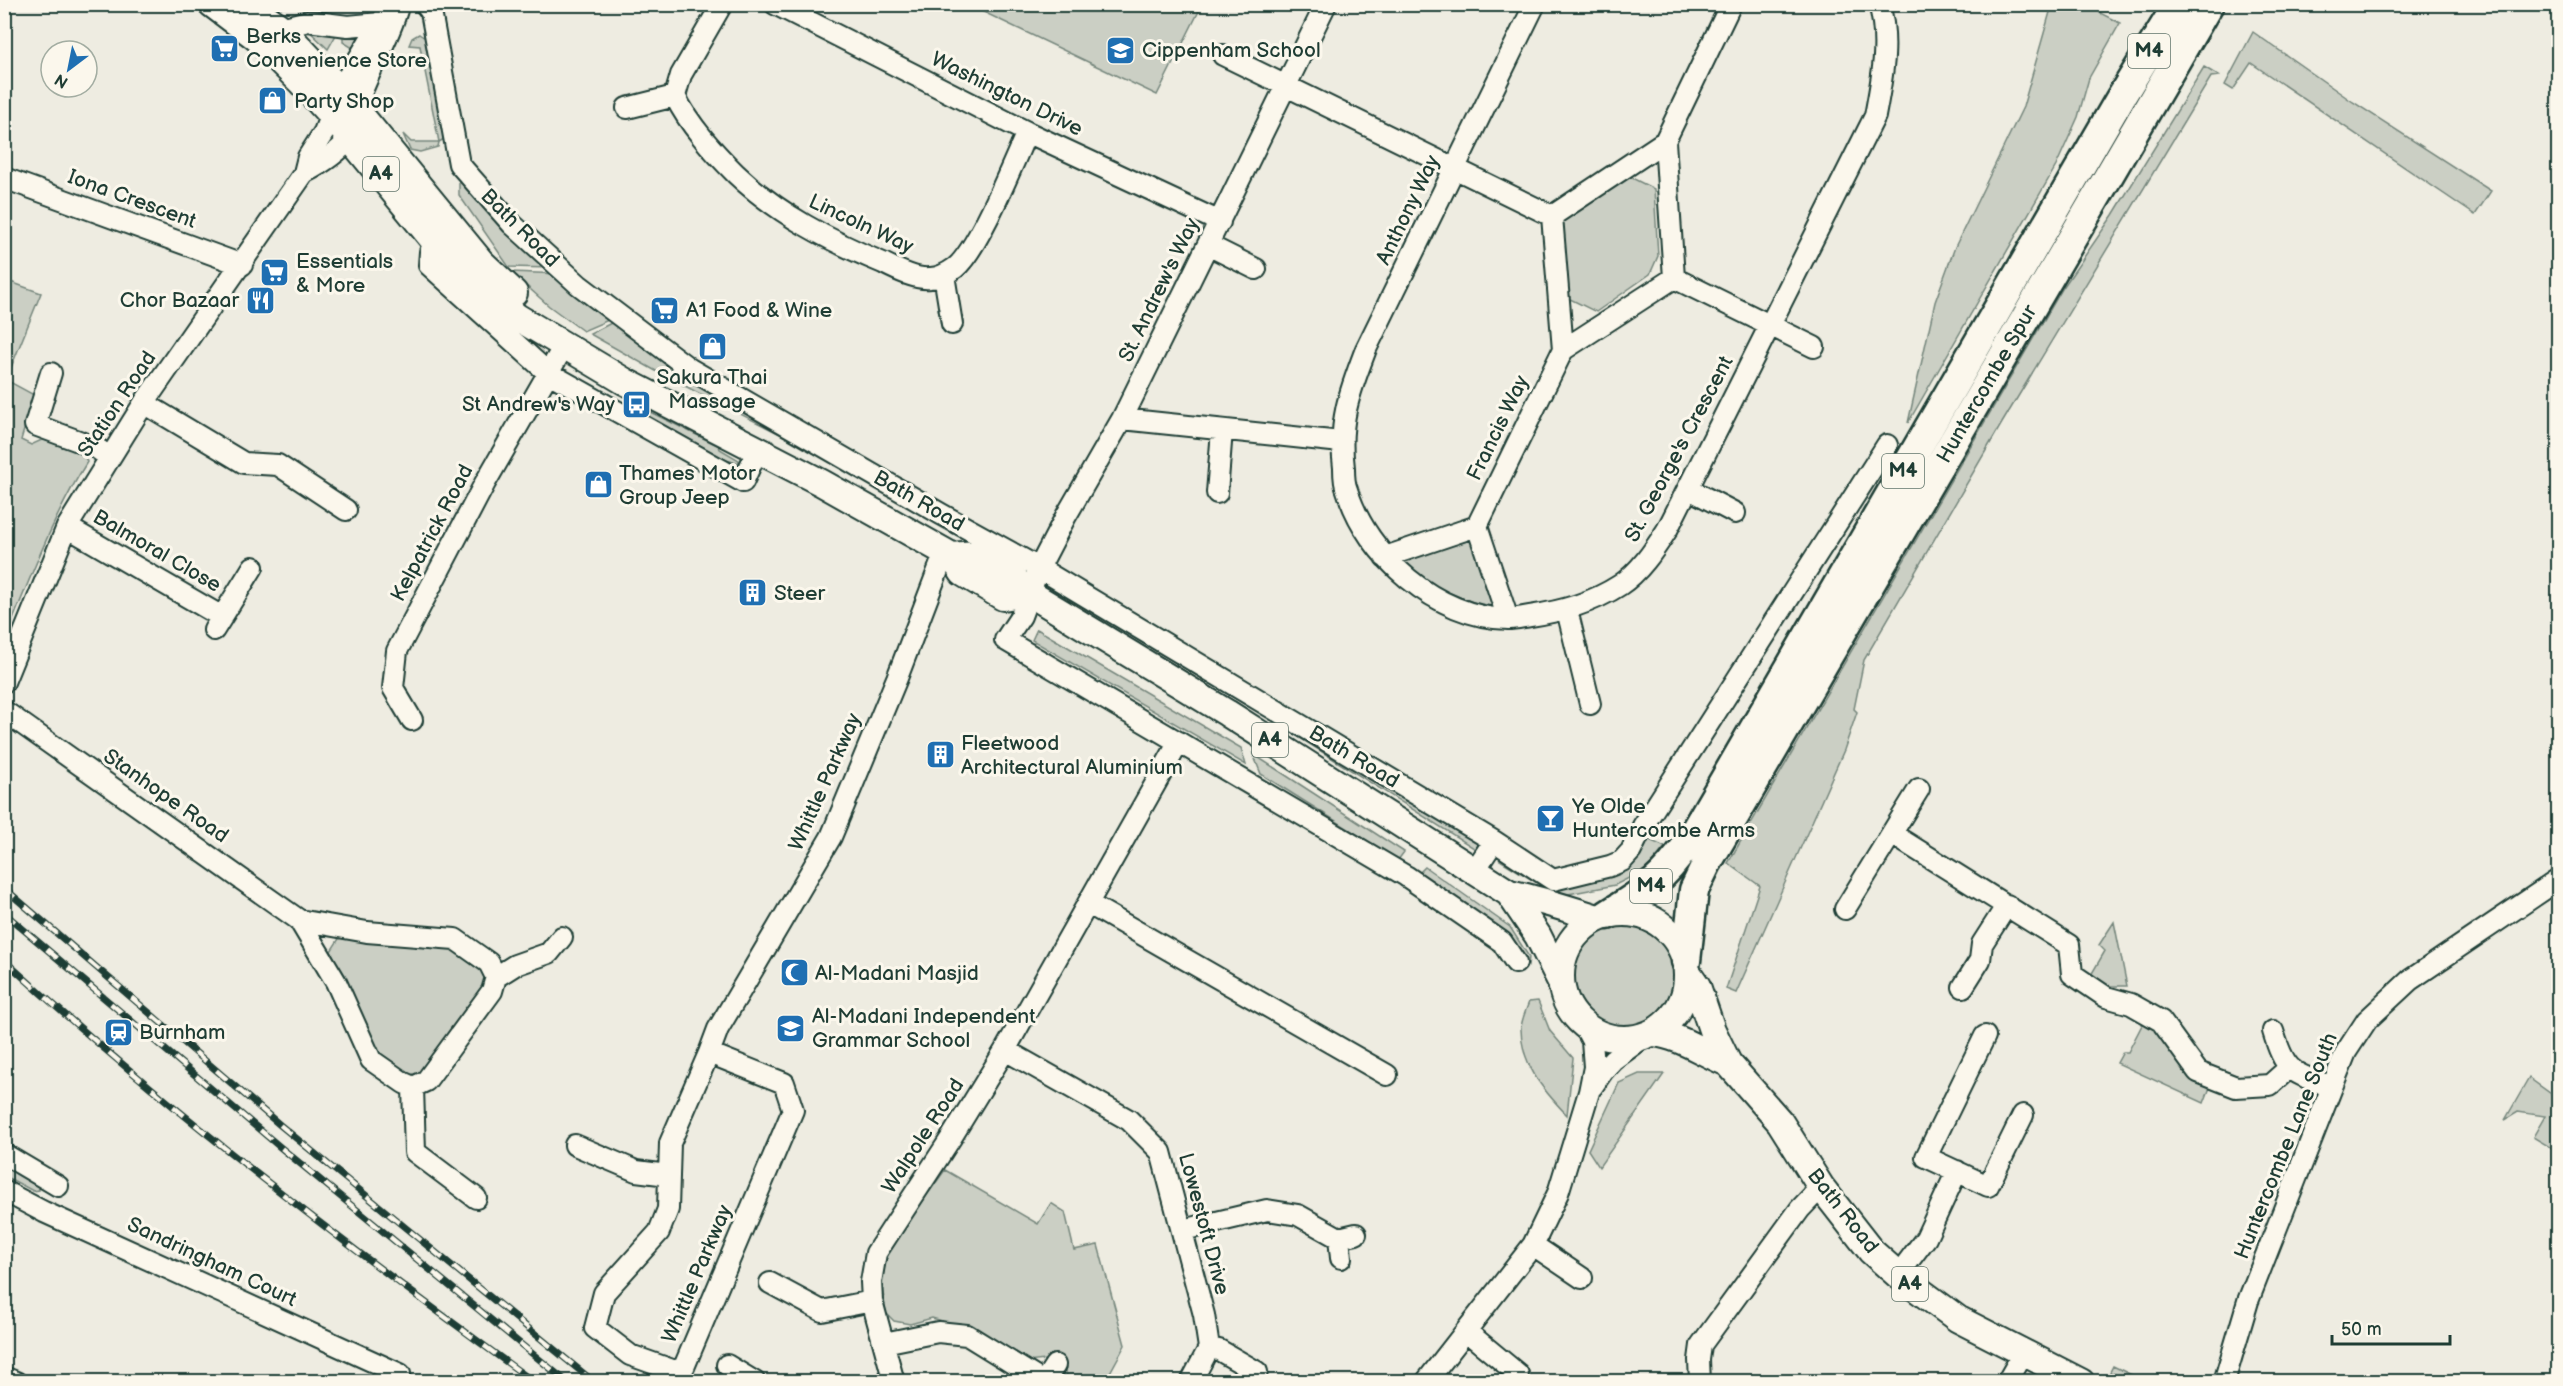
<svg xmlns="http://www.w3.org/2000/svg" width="2563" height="1386" font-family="'Balsamiq Sans',sans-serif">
  <rect width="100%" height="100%" fill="#eeece1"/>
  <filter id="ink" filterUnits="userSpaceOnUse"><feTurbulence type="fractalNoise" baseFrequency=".0167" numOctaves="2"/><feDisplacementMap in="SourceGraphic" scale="12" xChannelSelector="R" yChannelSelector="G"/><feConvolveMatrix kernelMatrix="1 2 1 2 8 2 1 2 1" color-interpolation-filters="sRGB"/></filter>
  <g filter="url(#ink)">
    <path fill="#cbcfc4" stroke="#75867c" stroke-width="1.5" d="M969,5L1202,4V5L1157,95Z
      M2052,5H2105L2100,13L2120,23L2089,78L2078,117L2056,166L1908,423L1935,302L1955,247L2023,107Z
      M306,28L365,32L356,50L343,42V37L336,35L328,49Z
      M2253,32L2353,102L2491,191L2475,215L2251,63L2233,90L2225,85Z
      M419,34L428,40L449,136L439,142L438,147L420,152L410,150L403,134L411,142H439L420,46L409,45L412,38Z
      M2204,67L2219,76L2211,77L2002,423L1864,660L1854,709L1857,712L1844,750L1736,993L1726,989L1760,886L1728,863L2062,289L2113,215Z
      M459,170L552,268L509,267L459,195Z
      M1624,174L1654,189L1658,256L1650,274L1596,312L1562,295L1558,230L1567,211Z
      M511,272L561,274L613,318L583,331L549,306Z
      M5,280L41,293L6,380L34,395L21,440L31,445L46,438L83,451L87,462C52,518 30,579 5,639Z
      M617,320L618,327L730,398L867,478L663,375L590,334Z
      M636,405L719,446L720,449L739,460L738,463L726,460L634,409Z
      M1471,535L1493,604L1488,607C1456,597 1429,585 1402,565L1405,551Z
      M1037,629L1241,748L1246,765L1032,640Z
      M1250,701L1478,840L1477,850L1273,721Z
      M1253,754L1404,852L1398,860L1261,774Z
      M1645,838L1665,847L1647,869L1615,885L1558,896L1500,860L1509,859L1551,886L1604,874Z
      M1425,867L1510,927L1529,957L1528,966L1506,936L1418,874Z
      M1574 975a53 53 0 1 1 106 0a53 53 0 1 1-106 0Z
      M2114,922L2127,986H2108L2091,975L2105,951L2099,945Z
      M342,934L456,946L485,968V985L423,1073L407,1077L378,1057L331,951Z
      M1538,1001L1550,1031L1573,1058L1567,1115C1544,1091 1521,1065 1521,1029C1521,1021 1526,1010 1529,1002Z
      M2132,1015L2146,1016L2211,1085L2204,1103L2117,1063L2123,1052H2128L2143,1023Z
      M1639,1074H1664L1599,1167L1588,1150L1619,1083Z
      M2529,1078L2558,1099V1152L2533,1137L2545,1116L2518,1112L2505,1120Z
      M4,1165L39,1185V1190L33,1191L5,1176Z
      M945,1170L1038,1224L1051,1203L1065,1212L1074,1250L1098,1245L1125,1345L1108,1376L1086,1381H1070L1065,1371L1045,1360L1027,1362L971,1329L932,1318L910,1324L894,1321L886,1313L881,1279L891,1245Z
      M2113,1366L2144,1381H2130L2110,1372Z"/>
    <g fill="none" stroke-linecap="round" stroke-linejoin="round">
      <defs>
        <path id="minor" d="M425,4L431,12L459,164L512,224L579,285L690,369L941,514L1039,568L1494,841L1553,880L1610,866L1622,861L1631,851L1643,826L1887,445
          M722,4L681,75L675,96C689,125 713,151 736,174C778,214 830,241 883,263C895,269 916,280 930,278C938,278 948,273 955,268C978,250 1013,163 1027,132
          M775,4L1027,132L1220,222
          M1326,4L1122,419L1066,516L1039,568L1021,616L1005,640L1406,876L1502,942L1516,963
          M1535,4L1366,349C1350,391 1338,421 1344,468C1344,475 1344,483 1347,490C1367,556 1437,618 1508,619C1515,619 1523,617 1530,616C1563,611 1592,603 1620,585C1640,572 1654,550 1667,530L1875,116C1882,78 1890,42 1879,4
          M281,28L308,21L348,26L380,23
          M1223,55L1552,216
          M627,108L675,96
          M1665,141L1674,278L1563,350L1552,216Z
          M1665,141L1731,4
          M304,173C319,165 338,153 349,139C354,132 353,117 356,108C366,74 387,44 397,10
          M4,178L242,265
          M435,242L430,252L429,265L547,372L743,482L757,451
          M1208,245L1256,269
          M944,275L952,324
          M1674,278L1814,347
          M51,373L35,425L95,447L109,457
          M144,403L244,463L278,465L346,510
          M1122,419L1341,442
          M1689,489L1735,513
          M1217,493L1222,430
          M1477,526L1563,350
          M1477,526L1508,619
          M67,527L222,617
          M1385,557L1477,526
          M1567,610L1590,704
          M214,630L253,567
          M4,682L67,527L144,403L304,173L308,157L324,132L340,90L380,23L395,4
          M4,711L299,920L336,982L371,1060L404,1083L413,1087L426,1081L492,991L496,977L489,963L455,939L367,932L299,920
          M412,720L393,688L397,651L485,483L565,344
          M1892,834L2069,945L2072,974L2106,997L2131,1004L2161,1021L2198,1072L2236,1087L2270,1085L2289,1068
          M1475,870L1494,841
          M1089,904L1387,1075
          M1845,909L1919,789
          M496,977L515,965L549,953L562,937
          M1963,987L1980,960L1982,944L2007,905
          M2273,1031C2286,1074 2292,1072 2332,1087
          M1985,1036L1926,1157L1988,1186L2023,1115
          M1005,1050L1129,1120L1161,1152L1204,1315L1209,1348L1191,1382
          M709,1053L784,1083L793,1110L684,1367L675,1371L630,1355L595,1328L604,1293L659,1232L668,1209L670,1143L709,1053L718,1029L831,837L897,678L945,552
          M413,1087L415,1152L476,1198
          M1592,1087L1603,1071L1613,1060L1644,1037
          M575,1145L636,1171L668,1175
          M4,1154L58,1186
          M4,1191L44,1212L400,1374
          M1183,1230L1267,1210L1298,1215L1339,1238
          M1533,1245L1582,1278
          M1341,1258L1339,1238L1356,1234
          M1898,1275L1926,1238L1957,1171
          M770,1283L822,1311L872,1301
          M1466,1331L1518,1374
          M884,1343L938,1332L967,1335L1043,1382
          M1209,1348L1219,1350L1257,1372
          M727,1365L755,1382
          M4,1377L16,1382
          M894,1382L872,1301L871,1282L876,1253L951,1138L1005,1050L1179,742
          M1044,1382L1055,1365
          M1426,1382L1533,1245L1558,1193L1589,1092L1594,1067L1592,1041L1583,1024
          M1700,1382L1699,1360L1701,1345L1800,1209L1821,1187
          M2007,1382L2023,1354
          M2224,1382L2248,1301L2332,1087L2346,1052L2367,1020L2410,980L2558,880"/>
        <path id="major" d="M212,4L257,38L301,82L330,114L435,242L473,279L517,317L624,381L822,483L945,552L952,556L963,573L1003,597L1029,593
          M248,4L281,28L340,90L481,262L514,293
          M952,556C959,556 970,553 977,555C996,562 1015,579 1029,593L1227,713L1509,893L1538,936L1561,982
          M1509,893C1539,899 1568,909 1598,918
          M1561 976a63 63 0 1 1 126 0a63 63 0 1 1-126 0Z
          M1688,973L1697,986L1712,1030L1728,1063L1780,1122L1821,1187L1871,1251L1898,1275L1958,1319L2081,1382
          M1654,1033C1681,1036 1702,1053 1728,1063"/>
        <path id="highway" d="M1607,915C1643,892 1661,882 1686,846L2121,97L2178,4
          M1686,961L1694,890L1706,865L2209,4"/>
      </defs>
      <use href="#minor" stroke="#1f3d34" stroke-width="24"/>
      <use href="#major" stroke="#1f3d34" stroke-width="30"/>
      <use href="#highway" stroke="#1f3d34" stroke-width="33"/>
      <use href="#minor" stroke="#fbf7ec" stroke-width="20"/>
      <use href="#major" stroke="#fbf7ec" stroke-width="26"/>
      <use href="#highway" stroke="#fbf7ec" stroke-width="28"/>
      <defs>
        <path id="rail" d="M4,888L280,1125L594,1382
          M4,913L280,1147L567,1382
          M4,960C170,1112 352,1250 534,1382"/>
      </defs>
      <use href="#rail" stroke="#1f3d34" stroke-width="7"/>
      <use href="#rail" stroke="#fbf7ec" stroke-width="4.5" stroke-dasharray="14" stroke-linecap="butt"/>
    </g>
  </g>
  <defs>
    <symbol id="supermarket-square" viewBox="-11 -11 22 22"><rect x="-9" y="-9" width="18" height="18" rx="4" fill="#1f6fb2" stroke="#fbf7ec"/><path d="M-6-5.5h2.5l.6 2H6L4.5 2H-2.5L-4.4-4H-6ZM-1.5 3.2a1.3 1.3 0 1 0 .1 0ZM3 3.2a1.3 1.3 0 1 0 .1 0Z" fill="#fff"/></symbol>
    <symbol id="school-square" viewBox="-11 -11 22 22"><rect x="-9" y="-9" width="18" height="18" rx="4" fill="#1f6fb2" stroke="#fbf7ec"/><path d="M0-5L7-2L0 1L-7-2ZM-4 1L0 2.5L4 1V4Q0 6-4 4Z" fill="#fff"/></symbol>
    <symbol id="shop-square" viewBox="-11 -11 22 22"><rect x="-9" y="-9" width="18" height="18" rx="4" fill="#1f6fb2" stroke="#fbf7ec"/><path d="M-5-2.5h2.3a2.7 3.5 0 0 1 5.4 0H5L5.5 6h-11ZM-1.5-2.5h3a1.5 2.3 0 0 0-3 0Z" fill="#fff"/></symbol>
    <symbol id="restaurant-square" viewBox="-11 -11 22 22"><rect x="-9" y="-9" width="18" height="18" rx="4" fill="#1f6fb2" stroke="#fbf7ec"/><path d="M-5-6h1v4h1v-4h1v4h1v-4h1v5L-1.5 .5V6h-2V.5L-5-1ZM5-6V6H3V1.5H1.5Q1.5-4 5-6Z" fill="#fff"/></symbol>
    <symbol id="bus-square" viewBox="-11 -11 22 22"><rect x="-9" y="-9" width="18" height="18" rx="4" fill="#1f6fb2" stroke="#fbf7ec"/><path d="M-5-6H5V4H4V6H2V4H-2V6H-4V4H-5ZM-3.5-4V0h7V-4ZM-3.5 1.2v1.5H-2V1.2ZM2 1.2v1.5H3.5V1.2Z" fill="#fff"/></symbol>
    <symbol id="building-square" viewBox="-11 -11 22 22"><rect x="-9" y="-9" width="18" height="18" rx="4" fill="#1f6fb2" stroke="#fbf7ec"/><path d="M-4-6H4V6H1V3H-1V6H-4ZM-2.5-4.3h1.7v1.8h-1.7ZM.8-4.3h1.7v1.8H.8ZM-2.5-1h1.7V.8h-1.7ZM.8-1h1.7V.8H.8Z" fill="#fff"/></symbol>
    <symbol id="bar-square" viewBox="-11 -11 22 22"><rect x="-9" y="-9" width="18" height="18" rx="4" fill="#1f6fb2" stroke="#fbf7ec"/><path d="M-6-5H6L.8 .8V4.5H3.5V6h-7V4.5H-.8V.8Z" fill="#fff"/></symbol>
    <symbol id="mosque-square" viewBox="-11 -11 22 22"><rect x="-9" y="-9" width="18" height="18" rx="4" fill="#1f6fb2" stroke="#fbf7ec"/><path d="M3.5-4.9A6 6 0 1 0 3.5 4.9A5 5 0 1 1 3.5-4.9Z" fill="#fff"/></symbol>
    <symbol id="station-square" viewBox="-11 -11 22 22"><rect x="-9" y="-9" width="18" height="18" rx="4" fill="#1f6fb2" stroke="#fbf7ec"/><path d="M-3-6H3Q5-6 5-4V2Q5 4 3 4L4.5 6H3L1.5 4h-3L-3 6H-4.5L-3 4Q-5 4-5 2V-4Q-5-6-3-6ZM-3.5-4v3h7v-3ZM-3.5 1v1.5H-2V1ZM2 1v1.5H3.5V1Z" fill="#fff"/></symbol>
  </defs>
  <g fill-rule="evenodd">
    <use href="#supermarket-square" x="208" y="32" width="33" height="33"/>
    <use href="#school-square" x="1104" y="34" width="33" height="33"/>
    <use href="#shop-square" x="256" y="84" width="33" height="33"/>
    <use href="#supermarket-square" x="258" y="256" width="33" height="33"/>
    <use href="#restaurant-square" x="244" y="284" width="33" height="33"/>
    <use href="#supermarket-square" x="648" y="294" width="33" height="33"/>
    <use href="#shop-square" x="696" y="330" width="33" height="33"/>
    <use href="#bus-square" x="620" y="388" width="33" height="33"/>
    <use href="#shop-square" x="582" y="468" width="33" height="33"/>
    <use href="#building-square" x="736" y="576" width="33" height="33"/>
    <use href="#building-square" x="924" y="738" width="33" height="33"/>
    <use href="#bar-square" x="1534" y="802" width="33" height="33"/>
    <use href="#mosque-square" x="778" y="956" width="33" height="33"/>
    <use href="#school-square" x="774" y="1012" width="33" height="33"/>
    <use href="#station-square" x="102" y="1016" width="33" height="33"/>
  </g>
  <g text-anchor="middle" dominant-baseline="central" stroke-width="6" stroke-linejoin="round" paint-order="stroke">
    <g fill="#fbf7ec" stroke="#61756b" stroke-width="1.5">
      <rect x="2128" y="34" width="42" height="34" rx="4.5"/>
      <rect x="363" y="157" width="36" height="34" rx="4.5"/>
      <rect x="1882" y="454" width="42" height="34" rx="4.5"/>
      <rect x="1252" y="723" width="36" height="34" rx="4.5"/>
      <rect x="1630" y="869" width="42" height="34" rx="4.5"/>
      <rect x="1892" y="1267" width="36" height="34" rx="4.5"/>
    </g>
    <g font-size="20" font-weight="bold" fill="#1f3d34">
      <text x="2149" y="51">M4</text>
      <text x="381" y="174">A4</text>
      <text x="1903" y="471">M4</text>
      <text x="1270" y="740">A4</text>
      <text x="1651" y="886">M4</text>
      <text x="1910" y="1284">A4</text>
    </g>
    <g font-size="21" fill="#1f3d34" stroke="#fbf7ec" text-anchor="start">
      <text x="246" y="36">Berks<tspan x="246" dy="24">Convenience Store</tspan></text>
      <text x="1142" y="50">Cippenham School</text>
      <text x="294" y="101">Party Shop</text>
      <text x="296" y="261">Essentials<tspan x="296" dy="24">&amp; More</tspan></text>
      <text x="239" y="300" text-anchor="end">Chor Bazaar</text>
      <text x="686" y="310">A1 Food &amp; Wine</text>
      <text x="712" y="377" text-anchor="middle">Sakura Thai<tspan x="712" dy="24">Massage</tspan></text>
      <text x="615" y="404" text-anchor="end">St Andrew's Way</text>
      <text x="619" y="473">Thames Motor<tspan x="619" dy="24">Group Jeep</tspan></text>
      <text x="774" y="593">Steer</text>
      <text x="961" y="743">Fleetwood<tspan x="961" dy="24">Architectural Aluminium</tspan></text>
      <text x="1572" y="806">Ye Olde<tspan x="1572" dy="24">Huntercombe Arms</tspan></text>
      <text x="815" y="973">Al-Madani Masjid</text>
      <text x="812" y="1016">Al-Madani Independent<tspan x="812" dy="24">Grammar School</tspan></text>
      <text x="139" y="1032">Burnham</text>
    </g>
    <g font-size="21" fill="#1f3d34" stroke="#fbf7ec">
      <text transform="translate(1007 94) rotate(26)">Washington Drive</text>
      <text transform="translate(132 199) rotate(20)">Iona Crescent</text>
      <text transform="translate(1408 210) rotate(-64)">Anthony Way</text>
      <text transform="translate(861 224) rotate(25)">Lincoln Way</text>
      <text transform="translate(520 228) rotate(45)">Bath Road</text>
      <text transform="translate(1159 290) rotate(-64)">St. Andrew's Way</text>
      <text transform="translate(1987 384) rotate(-60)">Huntercombe Spur</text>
      <text transform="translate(117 404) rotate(-56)">Station Road</text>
      <text transform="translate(1498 428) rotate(-64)">Francis Way</text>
      <text transform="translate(1679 449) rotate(-62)">St. George's Crescent</text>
      <text transform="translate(919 501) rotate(30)">Bath Road</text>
      <text transform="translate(432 533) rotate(-62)">Kelpatrick Road</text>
      <text transform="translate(157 551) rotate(30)">Balmoral Close</text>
      <text transform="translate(1354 757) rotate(31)">Bath Road</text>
      <text transform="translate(825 782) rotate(-66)">Whittle Parkway</text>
      <text transform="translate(166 796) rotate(35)">Stanhope Road</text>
      <text transform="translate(923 1136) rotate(-57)">Walpole Road</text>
      <text transform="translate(2286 1146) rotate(-68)">Huntercombe Lane South</text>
      <text transform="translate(1843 1211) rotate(52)">Bath Road</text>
      <text transform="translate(1204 1224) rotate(75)">Lowestoft Drive</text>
      <text transform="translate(212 1262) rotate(25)">Sandringham Court</text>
      <text transform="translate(697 1274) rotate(-67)">Whittle Parkway</text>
    </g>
  </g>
  <rect width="2563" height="1386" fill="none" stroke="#fbf7ec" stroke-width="24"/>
  <rect x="12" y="12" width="2539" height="1362" fill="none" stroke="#1f3d34" stroke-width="2" filter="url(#ink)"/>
  <g transform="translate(69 69) rotate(212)"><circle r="28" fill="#fbf7ec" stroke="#a3ada2" stroke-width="1.5"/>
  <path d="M0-4.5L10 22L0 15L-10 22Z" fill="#1f6fb2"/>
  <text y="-9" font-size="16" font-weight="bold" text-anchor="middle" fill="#1f3d34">N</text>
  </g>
  <path d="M2332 1335v9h118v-9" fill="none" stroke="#1f3d34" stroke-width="3"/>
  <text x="2341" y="1335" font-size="18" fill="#1f3d34" stroke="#fbf7ec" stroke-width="4.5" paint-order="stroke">50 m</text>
</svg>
